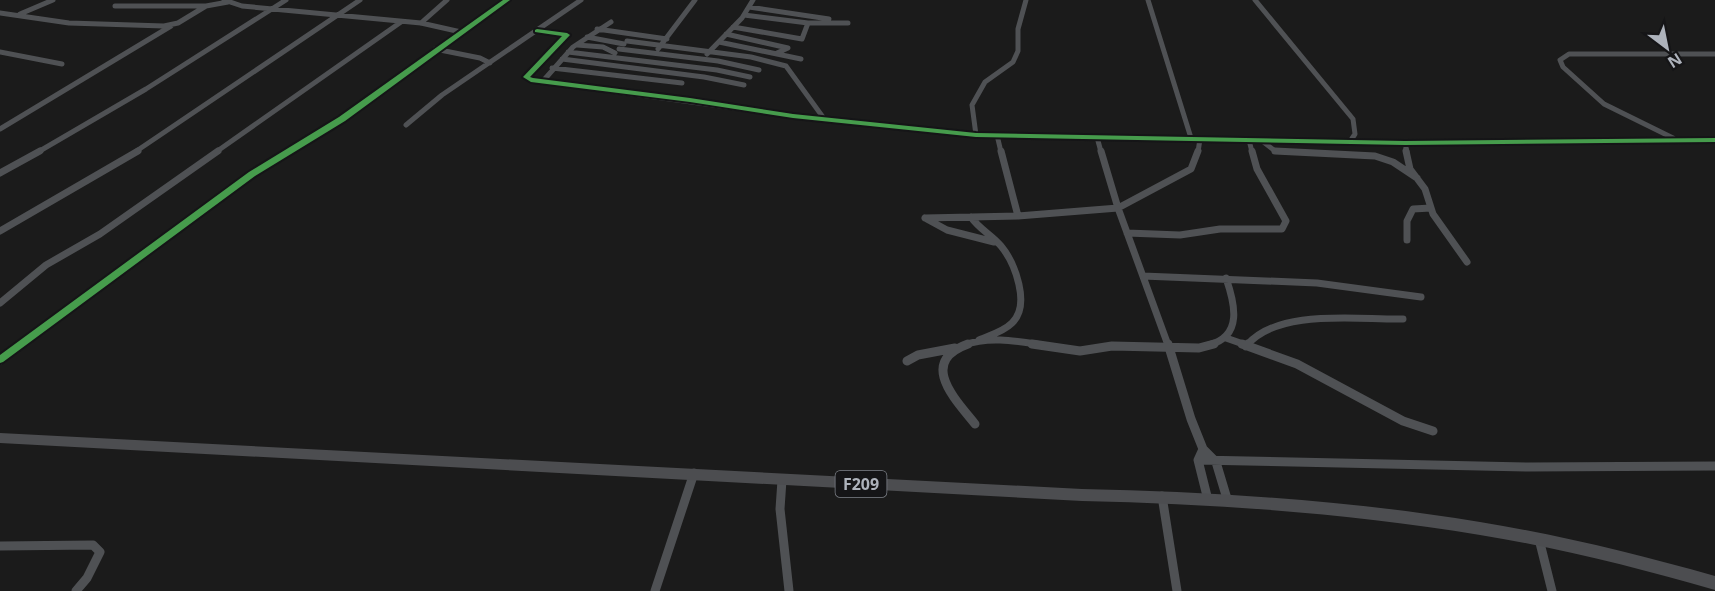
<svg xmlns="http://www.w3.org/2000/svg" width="1715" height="591" font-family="'Noto Sans',sans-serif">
  <rect width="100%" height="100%" fill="#1b1b1b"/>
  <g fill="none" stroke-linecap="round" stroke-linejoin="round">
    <path stroke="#4f5154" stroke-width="5" d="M224,0L242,6L421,23L461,32
      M1148,0L1191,138
      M1255,0L1353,119L1355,134L1351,140
      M115,6H206
      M749,7L829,19
      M0,13L69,23L164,26L178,23L206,6L228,2
      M20,14L53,0
      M744,15L808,23H848
      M421,23L447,0
      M733,27L802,39L808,23
      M597,29L667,39
      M537,31L567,35L526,77L531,80L793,116L976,135L1405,143L1715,140
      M726,34L788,48L777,53
      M587,37L624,44
      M627,41L751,57L786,66L825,120
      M719,42L801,59
      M577,45L603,47L615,53
      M435,49L480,58L490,63
      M619,49L718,61L759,70
      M658,49L695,0
      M0,52L62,64
      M568,52L717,70L750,77
      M707,54L742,18L753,0
      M562,59L704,77L744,85
      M552,68L682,83
      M543,81L573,47L611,22
      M406,125L442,95L581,0
      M0,129L171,26
      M976,135L972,105L985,82L1013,62L1018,51V29L1026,0
      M997,135L1001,152
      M1097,137L1101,152
      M1673,138L1604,104L1563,67L1560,60L1569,54H1715
      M1249,140L1252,152
      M1261,140L1275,151L1298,152
      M1405,143L1407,152
      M38,152L146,89L286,0
      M135,152L360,0
      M216,152L401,22
      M288,152L342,119L507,0
      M1198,152L1200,139"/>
    <path stroke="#4f5154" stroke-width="7" d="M1001,151L1018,216
      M1101,151L1118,208L1168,345
      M1275,151L1375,156L1393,162L1417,178
      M1406,151L1410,169L1425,189L1433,214L1467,262
      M0,173L40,151
      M971,217C979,229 992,235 1001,246C1015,263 1031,305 1012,323C1003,332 990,335 979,340
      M925,218L1018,216L1118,208L1191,169L1198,151
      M925,218L947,230L994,242
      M0,231L138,151
      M1127,233L1180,235L1220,229H1282L1286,221L1257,169L1252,151
      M1407,240V221L1413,209L1431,208
      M1143,276L1317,283L1421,297
      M0,303L46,265L100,234L218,151
      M1226,338L1246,345
      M20,345L252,174L290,151
      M964,345C989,336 1016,341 1042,345
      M1209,345C1243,336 1235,304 1226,278
      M1247,345C1279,308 1357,320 1403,319"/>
    <path stroke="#4f5154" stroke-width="9" d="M968,344C918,362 955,399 975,424
      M1032,344L1080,351L1112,346L1199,348L1214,344
      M1168,344L1191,419L1203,449L1216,462L1228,502
      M1242,344L1297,364L1403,421L1433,431
      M1246,346L1248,344
      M0,360L22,344
      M907,361L918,355L955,348
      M1203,449L1198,460L1208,500
      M1198,460L1529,467L1715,466
      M782,480L780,509L789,591
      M1162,496L1177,591
      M1539,539L1552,591
      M0,546L93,545L100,552L87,578L76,591
      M655,591L694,473"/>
    <path fill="#4c4d50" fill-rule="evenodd" d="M0,433L1082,489C1216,492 1348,500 1480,522C1560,535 1637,554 1715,576V590C1638,568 1560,548 1480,535C1349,513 1216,504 1082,501L0,443Z"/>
    <defs>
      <path id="cycleway" d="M503,0H510L345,121L255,176L3,362L0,363V355L249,172L339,117Z
        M537,29L567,33L570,35L530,77L533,78L690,98L793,114L976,133L1405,141L1715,138V142L1405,145L976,137L793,118L690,102L531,82L523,77L562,36L535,32V30Z"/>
    </defs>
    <use href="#cycleway" stroke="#151517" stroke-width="4"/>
    <use href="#cycleway" fill="#469c4c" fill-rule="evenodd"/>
  </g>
  <g text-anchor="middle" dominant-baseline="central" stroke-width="4.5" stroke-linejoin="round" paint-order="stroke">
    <rect fill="#151517" stroke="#7f838a" stroke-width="1.5" x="835.5" y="471" width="51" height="26" rx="4.5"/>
    <g font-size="16" font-weight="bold" fill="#adb2bb">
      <text x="861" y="484">F209</text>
    </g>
  </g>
  <g transform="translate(1667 48) rotate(148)" stroke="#151517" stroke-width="4.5" paint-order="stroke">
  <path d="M0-4.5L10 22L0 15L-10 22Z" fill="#adb2bb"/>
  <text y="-9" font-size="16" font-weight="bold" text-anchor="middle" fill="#adb2bb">N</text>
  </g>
</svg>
